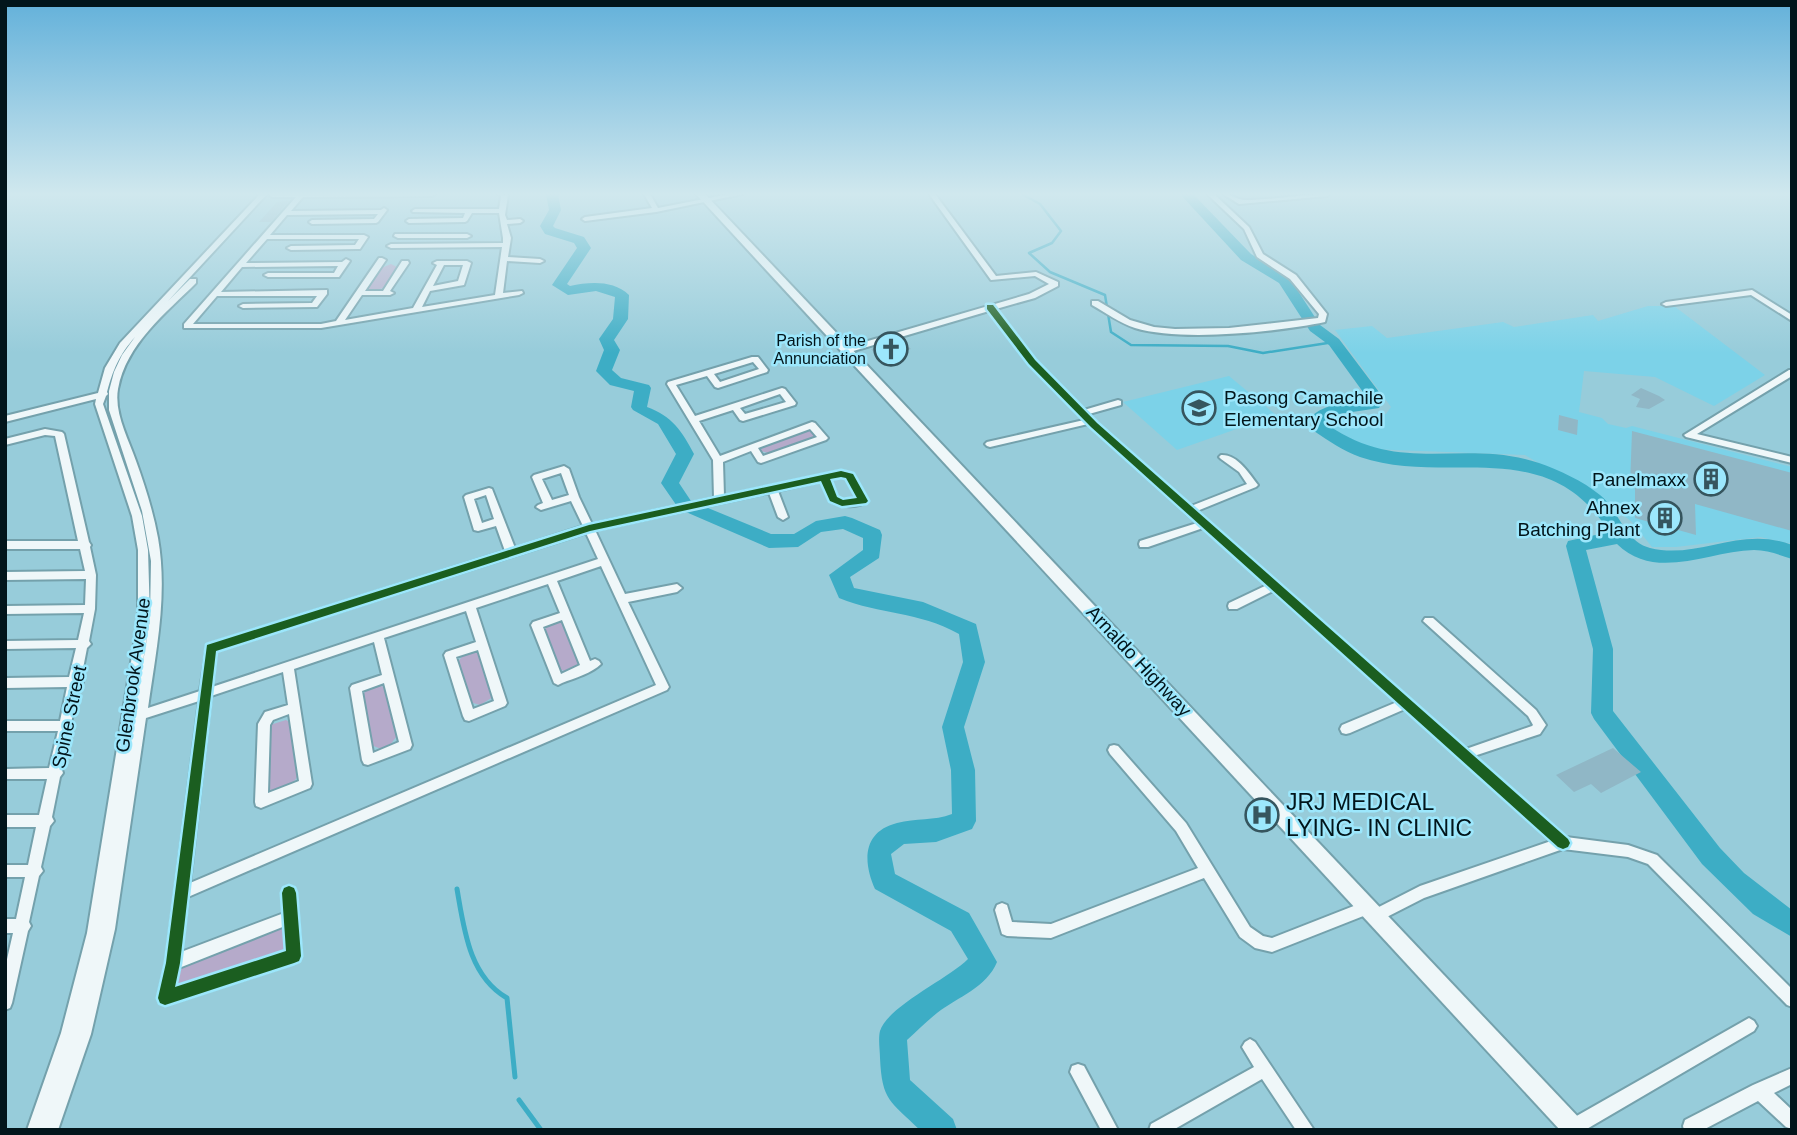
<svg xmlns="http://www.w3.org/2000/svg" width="1797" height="1135" font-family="Helvetica,sans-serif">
  <rect width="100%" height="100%" fill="#97ccda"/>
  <path fill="#7cd2e8" d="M1648,306H1674L1765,375L1714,406L1655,377L1584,371L1579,412L1602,418L1608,424L1626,428L1632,426L1792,467V544L1760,537L1676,547H1652L1632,522L1613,507L1525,455L1369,449L1328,426L1335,418L1386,414L1391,407L1335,330L1372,326L1387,338L1503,322L1514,327L1593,315L1598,321Z
    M1229,376L1276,415L1177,450L1123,402Z"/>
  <path fill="#b5aaca" d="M391,264L399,268L385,288L367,291L379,269Z
    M805,430L813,432L814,439L771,454L761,451L762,446Z
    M557,621L564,622L580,664L568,672L558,669L544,631L547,626Z
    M472,652L479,653L493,697L480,705L470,702L458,662L464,654Z
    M378,685L387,688L397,736L390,745L381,749L371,745L362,697L366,690Z
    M286,720L291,723L298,776L292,784L272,791L266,786L270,725Z
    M276,928L286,930V948L281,953L175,988L173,976L180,967Z"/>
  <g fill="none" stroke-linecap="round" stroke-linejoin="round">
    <path stroke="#3dadc5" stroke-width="2.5" d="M1022,194L1040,204L1061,231L1052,243L1029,253L1050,272L1105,295L1111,332L1131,345L1228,346L1263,353L1334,342"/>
    <path stroke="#3dadc5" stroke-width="5" d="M457,889C464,929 469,976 507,998L515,1077
      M519,1100L541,1130"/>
    <path fill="#3dadc5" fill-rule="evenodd" d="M546,194H558L561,210L553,226L555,228L584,237L591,248L567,284L570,286C590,282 613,280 629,295L628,319L614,340L620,350L612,370L621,378L649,385L651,388L647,407C672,416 682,431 694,454L679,483L691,501L771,534H794L816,521L845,516L852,518L880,530L882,535L879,558L850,577L854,588L923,602L976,624L985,662L964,727L975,770L976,821L972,829L936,842L904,844L891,854L895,874L969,913L997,962C987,987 958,997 937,1013C927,1021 917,1031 907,1040L910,1080L953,1119L957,1130H920C890,1101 882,1101 880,1058C880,1050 878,1039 880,1031C888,1006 948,979 968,959L951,931L875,889C863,862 862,832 897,823C916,818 934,821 952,814L951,770L942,727L963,662L959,634C918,611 881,615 839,598L829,575L863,550V538L843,529L821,532L798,547L769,548L679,509L661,483L676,454L658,424L633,410L631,407L634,391L610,385L596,371L604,350L599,339L613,319L615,297L596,291L568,295L552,285L577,248L574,243L545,234L540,226L549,210Z
      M1180,194H1193L1251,254L1289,277L1320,325L1339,339L1379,392L1383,401L1379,408L1339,414L1327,419L1328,425C1401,476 1463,438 1539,463C1559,470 1583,481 1600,495C1619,510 1624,541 1650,548C1698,560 1741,525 1792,545V559C1779,555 1768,550 1754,550C1708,551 1656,582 1617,544L1586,550L1613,649V711L1720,848L1744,873L1792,910V937L1753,914L1702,864L1594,719L1591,713L1593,649L1566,546L1568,541L1609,532C1547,432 1447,487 1360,457C1343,451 1329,441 1314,431L1311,417C1324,403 1349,403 1367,401L1363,392L1329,345L1310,331L1279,283L1241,260Z"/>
  </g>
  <path fill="#90b7c6" d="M289,201L271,222H259L277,202Z
    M901,340L911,349L880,359L871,349Z
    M1641,388L1659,396L1665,400L1649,409L1636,407L1640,399L1631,395Z
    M1559,415L1578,420L1577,435L1558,430Z
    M1632,431L1792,473V531L1695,504L1696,535L1635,518V488L1630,486Z
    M1613,748L1641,772L1601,793L1591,784L1574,792L1556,775Z"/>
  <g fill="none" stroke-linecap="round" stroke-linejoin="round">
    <defs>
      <path id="minor" d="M260,194H267L168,301L190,279H196V283C166,313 126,344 118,389C114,413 128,438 136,461C145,486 153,511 158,538C168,595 156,651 148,708L200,691L207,645L505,551L496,526L478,531L474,530L464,497L466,495L489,488L492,489L515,548L583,526L571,501L541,510L536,507L538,505L543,503L532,477L534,475L564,466L569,469L579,497L592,524L714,498L713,460L667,384L668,382L752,357H758L768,370L767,372L718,388L715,387L707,376L676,385L695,416L782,388L785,389L796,403L795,405L743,421L740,420L733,410L699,421L720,456L812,422L815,423L828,438L826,440L761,463L758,462L751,451L723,462L724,496L841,471L853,474L868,501C857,509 841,507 830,501L821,481L778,491L788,517L783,520L778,517L769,493L595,530L625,594L677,584L682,588L677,592L628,602L669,687L667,690L188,897L181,952L284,913L282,893L284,888L289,886L294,888L296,893L301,956L299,961L294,963L165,1005L160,1003L158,998L166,963L199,701L146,718L115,929L91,1034L58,1130H27L61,1033L87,933L138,619V550L132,516L95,404L96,399L5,422V416L98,393L105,368L120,343ZM135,337L122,355L114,372L109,391V410L142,511L151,561L150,617L128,756L150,619L148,550L142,516L103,404L106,396L108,394L107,392C113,370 119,355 135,337ZM753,362L759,369L720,382L714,374ZM780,394L786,402L745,414L740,408ZM810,429L817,437L763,456L758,448ZM561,473L569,495L552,500L542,479ZM841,477L846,478L857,498L843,500L837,497L830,479ZM486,495L494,519L482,523L474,499ZM586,533L598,559L212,687L216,651ZM601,566L656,685L190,883L211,696L283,672L288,705L265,712L258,724L255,802L256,806L261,808L310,788L312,784L294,669L374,642L382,675L352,685L350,688L362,760L364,764L368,765L410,749L412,745L384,638L466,611L476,642L446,652L444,655L463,716L465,720L469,721L505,706L507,703L476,608L548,584L560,613L533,622L531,625L554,683L558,685L562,683C575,678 592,673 601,664L599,661L595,659L590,661L557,581ZM562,620L580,665L561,674L543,627ZM478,650L494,701L473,709L456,657ZM384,683L399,742L373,753L362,691ZM289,714L299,781L268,793L270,725L273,720ZM285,926L286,951L175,987L179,968Z
        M269,194H435L432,196L303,197L291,211L381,210L384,208L387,210L378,222L376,223L312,224L309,222L312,220L374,219L378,214L287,215L270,235H364L368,237L360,249H357L291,250L287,248L291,246L355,245L359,239H267L246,263L342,262L346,259L350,261L339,277H268L264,275L268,273H334L338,266L242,267L221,292L327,290V294L317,307L243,308L239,306L243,304L312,303L317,296H217L193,324H321L336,321L379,258H382L386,260L365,291H383L402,261H408L409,263L390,291L394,293L390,295H362L345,320L413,308L437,265L433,263L437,261H467L471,263L464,285L430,291L422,307L495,295L502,247L391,248L387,246L391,244L503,243V238L499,213H472L467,221L465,222L409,223L406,221L409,219L463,218L465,213L413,212L412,211L415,209H499L501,196L498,194L508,195L505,215L507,220L520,219L523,221L520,223L507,224L511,238L508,257L540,259L544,261L540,263L507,261L503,293L522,291L523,293L519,295L321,328H184V324L296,197H272L270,196ZM444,265H463L458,281L433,286Z
        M644,194H650L658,208L729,194H743L656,212L585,221L582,219L585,217L652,208Z
        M929,194H935L996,276L1036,272L1058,282V286L1035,298L996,309L1035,360L1084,410L1118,400L1121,401V405L1089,414L1097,423L1191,506L1247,484L1239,472L1221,459L1219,457L1221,455C1237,454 1249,473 1258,485L1256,487L1197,511L1466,749L1532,726L1533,725L1528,716L1423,621L1425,618H1433L1536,710L1546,725L1540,734L1474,756L1566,837L1628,845L1657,855L1792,989V1007L1787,1005L1648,864L1628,857L1563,849L1424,898L1377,922L1372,920L1371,913L1272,952L1255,948L1240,937L1204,878L1051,938L1007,936L1002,934L995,910L997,905L1002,903L1007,905L1012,922L1051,924L1198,868L1176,831L1110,754L1108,750L1110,746L1114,745L1118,746L1186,823L1250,927L1263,936L1272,938L1369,900L1374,902L1375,909L1420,886L1551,841L1405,709L1350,733L1346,734L1342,733L1340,729L1342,725L1397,702L1273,591L1237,609H1229L1228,606L1229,603L1267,585L1203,528L1148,547H1140L1139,544L1140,541L1197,523L1088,424L990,447L987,446L985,444L987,442L1084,420L1029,364L989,311L850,352H844V348L1029,294L1049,284L1035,276L991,280Z
        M1207,194H1214L1249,227L1263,254L1296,275L1327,314L1325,322C1277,332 1181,342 1135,328C1120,323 1106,313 1092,305V301H1098L1130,320L1154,327L1175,329L1229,328L1318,318L1319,314L1290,279L1257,257L1244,229Z
        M1223,194C1231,194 1236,199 1244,200C1273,200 1301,194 1330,194L1327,196L1239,204Z
        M395,234H467L471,236L467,238H398L394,236Z
        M1752,290L1792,315V321L1751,295L1666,306L1662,304L1666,302Z
        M1789,370H1792V376L1697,434L1792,457V463L1686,437L1684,435Z
        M45,429L62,432L64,434L89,542L91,545L90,547L96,575L95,609L89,641L91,644L87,648L81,679L83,682L79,686L71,723L73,726L70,730L62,770L63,773L60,777L52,817L54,821L50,826L41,867L43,871L39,876L29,922L31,926L28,931L12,1003L10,1008L5,1010V968L13,933H5V919H16L25,877H5V865H28L36,827H5V815H39L47,779H5V769L49,768L58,731H5V721H60L67,687L5,688V678L69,677L76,648L5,649V641L78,640L84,613L5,614V606L85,605L86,579L5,580V572L85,571L80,549H5V541H78L55,436L45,435L5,445V439Z
        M1749,1018L1754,1021L1757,1026L1754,1031L1585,1130H1565L1566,1122Z
        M1250,1039L1255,1042L1314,1130H1296L1262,1079L1173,1130H1149L1151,1124L1254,1067L1242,1047L1245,1042Z
        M1078,1064L1084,1066L1118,1130H1101L1070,1072L1072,1066Z
        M1792,1068V1084L1774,1093L1792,1110V1129L1786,1127L1758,1101L1703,1130H1684L1683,1126L1685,1120L1753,1085Z"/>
      <path id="major" d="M696,194H705L1583,1122L1586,1130H1560Z"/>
    </defs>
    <use href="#minor" stroke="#74a1ac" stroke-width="4"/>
    <use href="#major" stroke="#74a1ac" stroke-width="4"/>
    <use href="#minor" fill="#eff7f9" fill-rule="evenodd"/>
    <use href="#major" fill="#eff7f9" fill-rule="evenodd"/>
    <defs>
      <path id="cycleway" d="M987,305H993L1035,360L1097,423L1568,839L1570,843L1568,847L1563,849L1558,847L1091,427L1029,364L987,309Z
        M841,471L853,474L868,501L866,503L842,506L830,501L821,481L590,531L216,651L180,963L175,987L286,951L282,893L284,888L289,886L294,888L296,893L301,956L299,961L294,963L165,1005L160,1003L158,998L166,963L207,645L589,525ZM841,477L846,478L857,498L843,500L837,497L830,479Z"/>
    </defs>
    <use href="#cycleway" stroke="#9ce7fc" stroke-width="5"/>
    <use href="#cycleway" fill="#1b5e20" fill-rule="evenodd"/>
  </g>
  <linearGradient id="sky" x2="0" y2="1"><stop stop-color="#63b1da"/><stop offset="0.55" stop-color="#d0e8ee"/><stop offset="1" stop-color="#d0e8ee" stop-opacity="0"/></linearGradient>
  <rect width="1797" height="353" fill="url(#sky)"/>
  <defs>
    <symbol id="church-ring" viewBox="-11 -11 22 22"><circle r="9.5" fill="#9ce7fc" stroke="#36555e" stroke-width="1.5"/><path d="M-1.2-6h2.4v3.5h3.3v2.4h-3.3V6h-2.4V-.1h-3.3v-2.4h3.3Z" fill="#36555e"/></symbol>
    <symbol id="school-ring" viewBox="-11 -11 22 22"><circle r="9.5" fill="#9ce7fc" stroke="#36555e" stroke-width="1.5"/><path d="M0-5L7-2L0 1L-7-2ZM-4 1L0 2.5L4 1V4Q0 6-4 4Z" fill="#36555e"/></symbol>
    <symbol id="building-ring" viewBox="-11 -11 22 22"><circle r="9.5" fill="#9ce7fc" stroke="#36555e" stroke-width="1.5"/><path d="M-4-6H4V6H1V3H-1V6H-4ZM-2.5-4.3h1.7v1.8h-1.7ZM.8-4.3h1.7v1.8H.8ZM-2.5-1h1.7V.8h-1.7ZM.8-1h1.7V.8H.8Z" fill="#36555e"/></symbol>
    <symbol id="hospital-ring" viewBox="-11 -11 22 22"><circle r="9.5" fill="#9ce7fc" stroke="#36555e" stroke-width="1.5"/><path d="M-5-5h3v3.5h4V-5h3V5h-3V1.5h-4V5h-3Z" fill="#36555e"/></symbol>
  </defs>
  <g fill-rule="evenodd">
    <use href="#church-ring" x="872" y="330" width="38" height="38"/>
    <use href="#school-ring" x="1180" y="389" width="38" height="38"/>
    <use href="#building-ring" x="1692" y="460" width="38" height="38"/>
    <use href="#building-ring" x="1646" y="499" width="38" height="38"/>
    <use href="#hospital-ring" x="1243" y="796" width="38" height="38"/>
  </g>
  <g text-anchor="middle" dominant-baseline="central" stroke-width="5" stroke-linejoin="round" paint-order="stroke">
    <g font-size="16" fill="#02151b" stroke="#9ce7fc" text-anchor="end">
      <text x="866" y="340">Parish of the<tspan x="866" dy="18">Annunciation</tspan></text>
    </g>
    <g font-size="19" fill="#02151b" stroke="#9ce7fc" text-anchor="end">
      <text x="1224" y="397" text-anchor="start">Pasong Camachile<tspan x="1224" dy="22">Elementary School</tspan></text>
      <text x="1686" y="479">Panelmaxx</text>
      <text x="1640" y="507">Ahnex<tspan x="1640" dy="22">Batching Plant</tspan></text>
    </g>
    <g font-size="19" fill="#02151b" stroke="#9ce7fc">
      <text transform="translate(1139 661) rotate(47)">Arnaldo Highway</text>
      <text transform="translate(133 675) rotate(-82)">Glenbrook Avenue</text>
      <text transform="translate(69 717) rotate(-78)">Spine Street</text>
    </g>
    <g font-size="23" fill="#02151b" stroke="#9ce7fc" text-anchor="start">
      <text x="1286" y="802">JRJ MEDICAL<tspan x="1286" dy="26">LYING- IN CLINIC</tspan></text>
    </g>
  </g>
  <rect width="1797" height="1135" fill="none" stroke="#02151b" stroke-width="14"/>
</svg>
